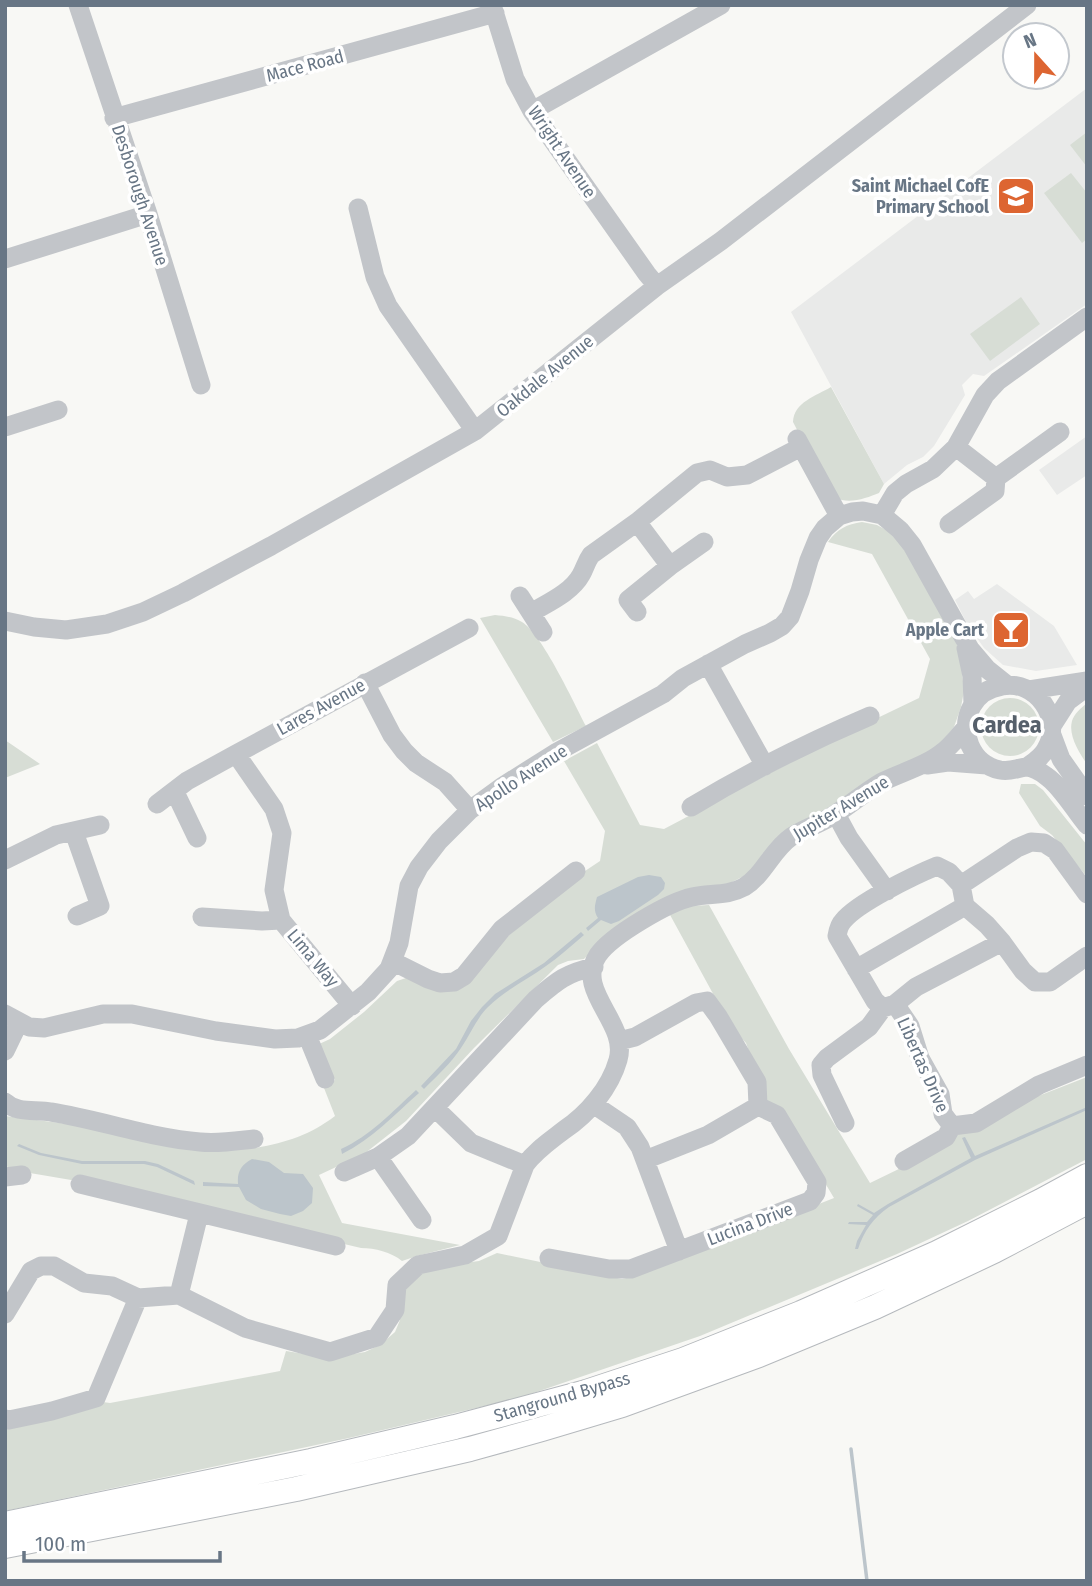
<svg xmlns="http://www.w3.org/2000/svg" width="1092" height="1586" font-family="'Fira Sans Condensed',sans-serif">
  <rect width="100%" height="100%" fill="#f8f8f5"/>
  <path fill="#e9eae9" d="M1087,88V304L984,376L973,374L962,385L965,395L934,446L923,457L907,465L884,484L791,312Z
    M1087,436V475L1057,495L1039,470Z
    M997,584L1054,626L1077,665L1036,671L1003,665L984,648L967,624L955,600L968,591L974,599Z"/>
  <path fill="#d7ddd5" d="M1087,132V167L1070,145Z
    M1071,173L1087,193V239L1082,243L1044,193Z
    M1021,297L1040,324L990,361L970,334Z
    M831,387L884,484L879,493C869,497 854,503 842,500C829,495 801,437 793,422C794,402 816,396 831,387Z
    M862,522L877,525L890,532L903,547L949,626L960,652L964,691L961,707L954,727L941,743L746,875L588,955L584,959L568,961L558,965L474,1048L406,1121L364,1154L319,1175L342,1223L460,1245L417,1256L402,1261C391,1252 375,1248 361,1248L77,1181L24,1172L5,1166V1116L256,1148C287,1142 310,1135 335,1116L324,1088L335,1080L317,1045L330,1039L364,1012L397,981L406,978L438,989L487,954L582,873L600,861L605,831L564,761L597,743L640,825L664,829L842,735L919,698L930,659L872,554L828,542C837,529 847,524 862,522Z
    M495,615C505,616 514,617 522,622C542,634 574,703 586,726L553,742L480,618Z
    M981 727a29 29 0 1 1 58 0a29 29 0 1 1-58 0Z
    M1087,703V764C1079,753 1068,735 1072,721C1074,714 1081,708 1087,703Z
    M5,740L40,764L5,778Z
    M1021,784H1035L1043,790L1087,845V877L1052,835L1040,826L1019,793Z
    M709,905L789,1049L870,1183L905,1166L956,1134L1023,1102L1087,1077V1159L968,1221L897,1254L700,1336L519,1398L349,1438L5,1511V1427L103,1402L110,1403L280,1371L286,1351L330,1358L365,1352L380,1345L395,1332L400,1320L401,1298L407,1285L425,1271L456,1264L479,1261L497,1253L622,1279L639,1275L834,1198L785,1116L766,1100L746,1043L736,1032L723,1012L669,913L691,906Z"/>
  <path fill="#bcc5cb" d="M649,875L661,877L665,883L664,889L658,895L619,921L611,924L601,920L588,931L586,928L598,918C593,910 595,905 597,897L638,877Z
    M581,932L584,935C571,946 559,957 546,966C527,980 505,990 488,1007C476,1019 470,1035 461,1048C451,1063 437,1076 424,1089L421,1086L456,1049L471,1021L482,1007L495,994L544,963Z
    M416,1090L419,1093C394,1115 372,1139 342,1154L341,1149C370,1136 392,1112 416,1090Z
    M1087,1107V1110L975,1160L889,1207C873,1218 864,1231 858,1249H855L857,1241L866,1225L848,1224L849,1222H867L873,1215L857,1206L858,1204L874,1213L888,1204L971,1158L962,1138L965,1137L975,1156Z
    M19,1144L41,1153L82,1161H145L158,1164L194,1181L195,1185L157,1167L144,1164H82L39,1155L17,1146Z
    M252,1159L269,1162L284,1173L303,1174L313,1188L312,1203L303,1211L291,1216L280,1214L261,1209L246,1200L239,1187L203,1186V1182L238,1184C237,1172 241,1165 252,1159Z"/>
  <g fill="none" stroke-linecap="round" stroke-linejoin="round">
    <path stroke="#bcc5cb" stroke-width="3.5" d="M851,1449L867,1581"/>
    <defs>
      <path id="major" d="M5,1524L311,1461L455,1427L586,1392L683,1360L801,1313L937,1253L1041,1201L1087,1176
        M5,1546L296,1489L470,1449L542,1429L622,1405L759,1355L875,1307L994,1251L1087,1202"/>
    </defs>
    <use href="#major" stroke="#b5b9bd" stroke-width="26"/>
    <path stroke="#c2c5c9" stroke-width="19" d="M78,5L148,214L201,385
      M492,5L515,79L532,111L647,274L657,286
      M532,111L721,5
      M114,118L495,13
      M358,208L375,277L388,306L475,431
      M5,259L148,214
      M5,427L58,410
      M797,439L839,516
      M996,478L1060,432
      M882,515L895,493L906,484L933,469L956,447L985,395L998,381L1087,317
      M637,522L670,566
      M949,524L995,491L996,478L956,447
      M520,596L543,632
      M637,612L628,600L670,566L704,542
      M531,613C547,603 571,593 581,575C585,568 586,562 591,555L637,522L697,473L710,470L727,477L747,475L801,447
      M5,621L34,627L66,630L107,624L143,612L183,593L271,546L475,431L657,286L721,241L1027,5
      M966,648L972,676L973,704
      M708,664L765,766
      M365,683L392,735L404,751L416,763L445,782L470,810
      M1029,690L1087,681
      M1052,726L1068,701L1087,687
      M1052,735L1061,759L1087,796
      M236,754L274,809L282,833L274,890L281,920L352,1006
      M927,765L948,762L987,765
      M1027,767C1034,762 1042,757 1046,749C1064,719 1036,679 1002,686C989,688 978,695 972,706C958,731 971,764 1000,770C1011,772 1017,768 1026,767C1032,767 1041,772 1046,776C1061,786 1075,811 1087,825
      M175,792L197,838
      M157,804L187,781L236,754L469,628
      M691,807C749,772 809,742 870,716
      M836,814L849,838L887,891
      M74,832L100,906L77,916
      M5,860L56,835L100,825
      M961,885L1017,848L1031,842L1044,843L1055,850L1087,894
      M202,917L262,921L281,920
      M392,961L428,979L440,983L454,982L464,976L502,929L576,871
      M856,969L965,906
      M895,1004L916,987L1002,942
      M5,1014L29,1027L44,1028L103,1014H132L216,1031L275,1039L298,1038L320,1030L368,992L389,969L399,943L409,886L419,867L439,841L470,810L503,786L557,752L663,694L683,678L745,644L770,633L782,626L790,617L800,591L809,560L818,538L825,528L839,516L852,512L863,511L882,515L900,530L912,545L970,649L987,669L1007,685
      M307,1035L325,1079
      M5,1051L19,1022
      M5,1102C17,1114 36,1109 51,1112C101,1120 150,1138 200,1142C218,1144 236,1141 254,1139
      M593,1104L627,1127L640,1147L679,1251
      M435,1108L471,1143L525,1165
      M845,1123L822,1075L821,1065L827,1058L869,1027L883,1008
      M952,1126L943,1114L940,1094L920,1058L910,1026L895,1004L883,1008L875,1001L837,936C838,930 839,925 843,921C857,903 915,875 937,866L949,872L961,885L965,906L987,925L1002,942L1023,971L1035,982H1050L1087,956
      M952,1126L976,1123L1039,1085L1087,1065
      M378,1157L422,1220
      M645,1160L708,1135L758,1106
      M904,1161L946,1137L952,1126
      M344,1172L378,1157L408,1136L536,999C557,981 566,973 594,967
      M5,1177L22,1175
      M80,1184L336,1246
      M549,1258L609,1269H631L810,1201L816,1193L817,1182L777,1115L758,1106L757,1082L718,1016L707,1001L696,1003L635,1037L619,1041
      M179,1295L199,1214
      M5,1314L31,1271L41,1266H54L84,1283L112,1286L138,1298L179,1295L245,1328L330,1352L377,1337L395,1310L397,1285L418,1265L465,1255L498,1236L525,1165C536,1150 550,1141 564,1130C588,1114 610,1088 618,1060C629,1023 574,991 598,955C612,935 669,902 692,897C710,893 728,896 744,887C764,875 772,850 791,837C805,828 820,824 834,815C850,805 865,792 882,782C902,772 926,766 944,751C952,745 958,736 966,728
      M5,1419L9,1420L52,1411L96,1398L138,1298"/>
    <use href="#major" stroke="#fff" stroke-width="24"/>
  </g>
  <defs>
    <symbol id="school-square" viewBox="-11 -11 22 22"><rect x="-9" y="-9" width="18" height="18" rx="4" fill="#dd6531" stroke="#fff"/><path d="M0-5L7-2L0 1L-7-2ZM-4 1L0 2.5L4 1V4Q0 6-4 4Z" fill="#fff"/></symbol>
    <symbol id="bar-square" viewBox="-11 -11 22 22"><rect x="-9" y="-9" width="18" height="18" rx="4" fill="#dd6531" stroke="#fff"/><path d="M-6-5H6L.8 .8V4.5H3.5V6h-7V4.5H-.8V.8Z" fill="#fff"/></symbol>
  </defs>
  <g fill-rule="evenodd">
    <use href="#school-square" x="994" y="174" width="44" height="44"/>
    <use href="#bar-square" x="989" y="608" width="44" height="44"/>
  </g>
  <g text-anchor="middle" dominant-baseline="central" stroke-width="7" stroke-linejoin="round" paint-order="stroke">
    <g font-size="18" fill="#687685" stroke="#fff">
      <text transform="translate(305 66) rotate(-15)">Mace Road</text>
      <text transform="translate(562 152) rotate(56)">Wright Avenue</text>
      <text transform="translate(140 195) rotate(72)">Desborough Avenue</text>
      <text transform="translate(545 376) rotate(-39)">Oakdale Avenue</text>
      <text transform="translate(321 707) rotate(-29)">Lares Avenue</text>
      <text transform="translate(521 778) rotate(-33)">Apollo Avenue</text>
      <text transform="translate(841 808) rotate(-31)">Jupiter Avenue</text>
      <text transform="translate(313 958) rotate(50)">Lima Way</text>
      <text transform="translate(923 1065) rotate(66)">Libertas Drive</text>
      <text transform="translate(750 1224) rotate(-21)">Lucina Drive</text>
      <text transform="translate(562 1397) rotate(-16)">Stanground Bypass</text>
    </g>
    <g font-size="18" font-weight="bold" fill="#687685" stroke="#fff" text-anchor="end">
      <text x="989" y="186">Saint Michael CofE<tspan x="989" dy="21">Primary School</tspan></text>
      <text x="984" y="630">Apple Cart</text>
    </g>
    <g font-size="24" font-weight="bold" fill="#56606b" stroke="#fff">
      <text x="1007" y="725">Cardea</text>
    </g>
  </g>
  <rect width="1092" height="1586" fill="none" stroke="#687685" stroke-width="14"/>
  <g transform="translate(1036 56) rotate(339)"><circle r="33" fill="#ffffff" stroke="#c3c8ce" stroke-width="2"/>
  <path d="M0-5L12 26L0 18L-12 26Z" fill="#dd6531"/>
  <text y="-10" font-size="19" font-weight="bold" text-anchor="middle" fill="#687685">N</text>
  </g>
  <path d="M24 1551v10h196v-10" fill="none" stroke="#687685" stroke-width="3.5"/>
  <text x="35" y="1551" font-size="21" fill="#687685" stroke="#ffffff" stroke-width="5" paint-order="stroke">100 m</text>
</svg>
